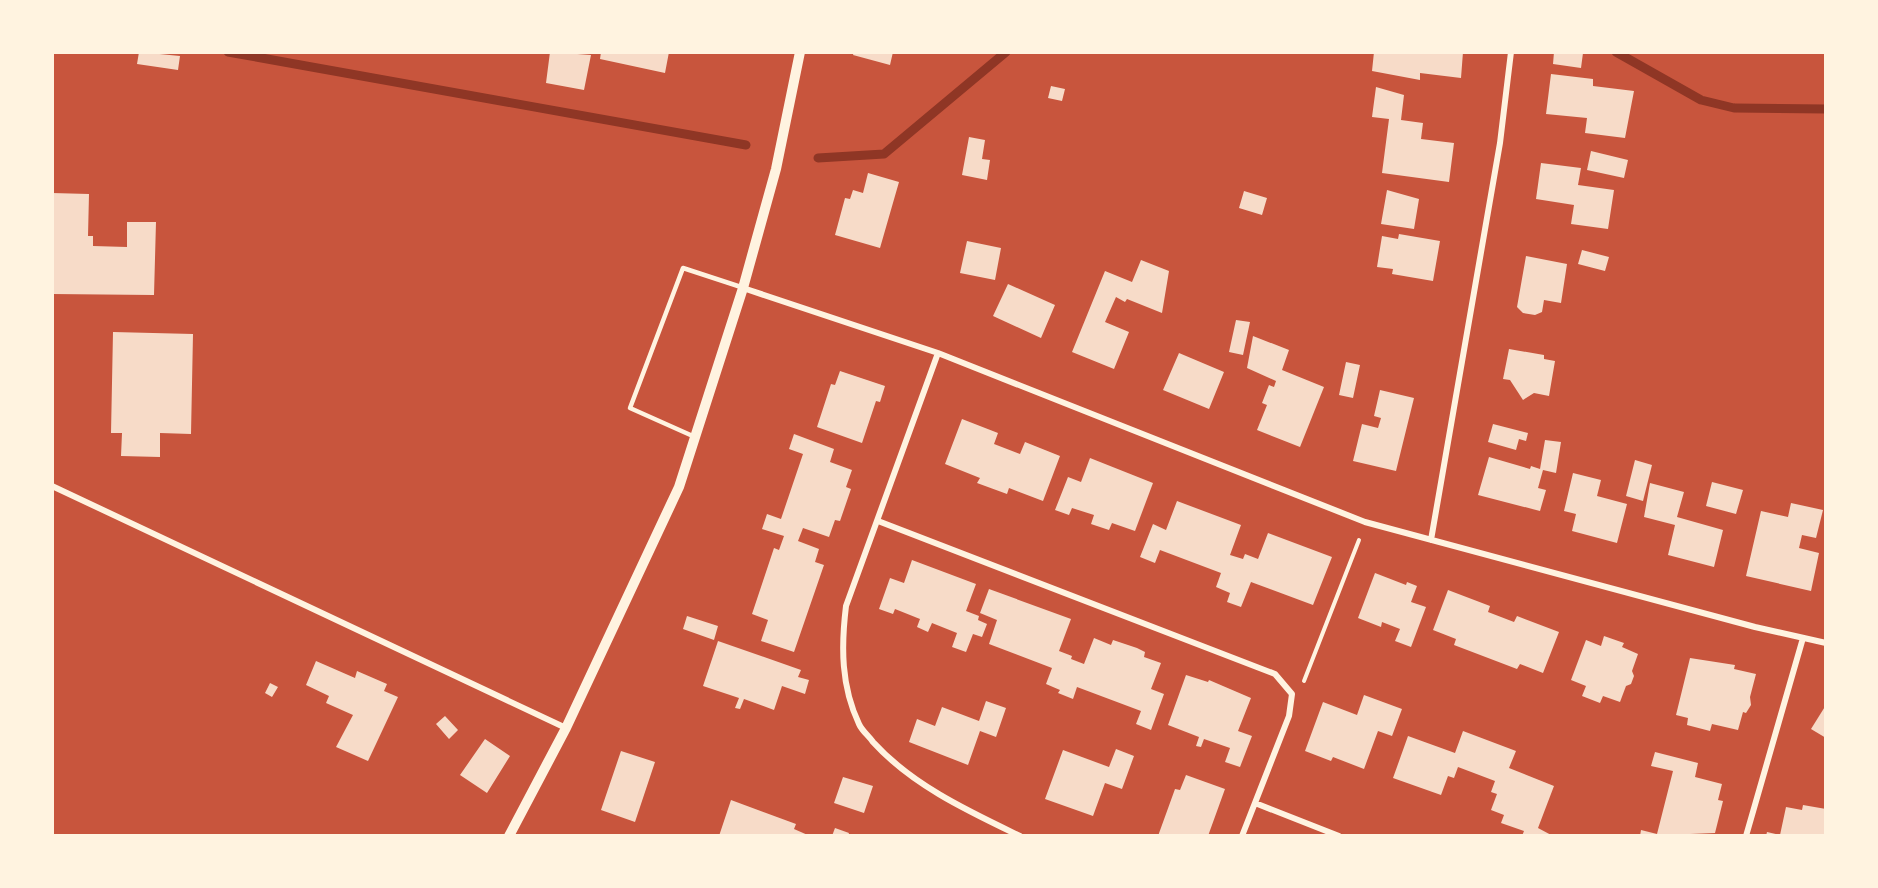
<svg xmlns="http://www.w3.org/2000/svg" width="1878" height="888" font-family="Helvetica,sans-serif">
  <rect width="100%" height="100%" fill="#c8553d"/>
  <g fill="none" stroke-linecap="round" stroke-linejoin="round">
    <path stroke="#8f3625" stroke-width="9" d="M228,52L746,145
      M1616,52L1701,100L1734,108L1826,109
      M818,158L884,154L1006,52"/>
  </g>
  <path fill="#f7dbc8" d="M139,52L180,56L178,70L137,64Z
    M550,52L591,55L584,90L546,83Z
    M601,52H669L665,73L600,59Z
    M854,52H893L890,65L853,55Z
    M1374,52H1463L1461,78L1420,73V80L1372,71Z
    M1554,52L1583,53L1581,68L1553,64Z
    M1551,74L1593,79V86L1634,91L1625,138L1585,133L1587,118L1546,114Z
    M1051,86L1065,89L1062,101L1048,98Z
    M1376,87L1404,95L1401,120L1423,123L1421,139L1454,143L1449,182L1382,173L1389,119L1372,117Z
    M969,137L985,140L982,159L990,160L987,180L962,175Z
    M1591,151L1628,160L1624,178L1587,170Z
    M1541,163L1581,168L1578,185L1614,190L1608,229L1571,224L1574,205L1536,199Z
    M868,173L899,182L880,248L835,235L845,198L850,199L853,190L863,193Z
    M1387,190L1419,199L1414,229L1381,224Z
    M1244,191L1267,198L1262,215L1239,208Z
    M52,193L89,194L88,236H93V246L127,247V222H156L154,295L52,294Z
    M1399,234L1440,241L1433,281L1392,274L1393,269L1377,267L1382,236L1398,239Z
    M967,241L1001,248L995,280L960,273Z
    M1582,250L1609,257L1605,271L1578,264Z
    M1526,256L1567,264L1561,303L1544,300L1542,312L1535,315L1523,313L1517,307Z
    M1141,260L1169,271L1162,313L1127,299L1125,302L1116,297L1105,322L1129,332L1114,369L1072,352L1105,271L1132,282Z
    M1008,284L1055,305L1041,338L993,316Z
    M1236,320L1250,322L1243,355L1229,352Z
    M113,332L193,334L191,434L160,433V457L121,456L122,433H111Z
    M1253,336L1289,350L1282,370L1324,387L1300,447L1257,430L1267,405L1262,403L1269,385L1274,387L1276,381L1247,368Z
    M1509,349L1544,355V359L1555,361L1549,396L1534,393L1523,400L1510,380L1503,379Z
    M1179,353L1224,372L1209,409L1163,390Z
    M1346,362L1360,365L1353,398L1339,395Z
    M840,371L885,386L880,402L876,401L862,443L817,427L831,384L835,385Z
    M1380,390L1414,398L1396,471L1353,461L1362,424L1378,428L1381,418L1374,416Z
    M962,419L998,433L994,444L1020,454L1025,442L1060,456L1043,501L1009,488L1007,494L977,483L980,478L945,464Z
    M1493,424L1528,433L1526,441L1519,439L1516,450L1488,442Z
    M794,434L834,449L830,462L852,470L846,487L851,489L840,521L835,520L829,537L803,528L798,541L819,549L815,562L824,565L794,652L761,641L768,620L752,614L774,548L779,550L784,536L762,529L767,514L781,519L803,454L789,449Z
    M1545,440L1561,442L1556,473L1543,470L1538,488L1546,490L1540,511L1478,495L1489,457L1530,469L1531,466L1540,469Z
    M1090,458L1153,483L1135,531L1112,523L1109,530L1091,524L1094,515L1072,508L1069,515L1055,510L1068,477L1081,482Z
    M1635,460L1652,465L1643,501L1626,496Z
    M1573,473L1601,480L1597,496L1627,504L1617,543L1572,531L1576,514L1564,511Z
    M1712,482L1743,490L1736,514L1706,506Z
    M1650,483L1684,492L1677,517L1723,530L1714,567L1668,555L1675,525L1644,517Z
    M1177,501L1241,525L1230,555L1243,559L1245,554L1258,559L1268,533L1332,557L1313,605L1251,582L1241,607L1227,602L1230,593L1216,587L1221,573L1160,550L1155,563L1140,557L1153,524L1166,530Z
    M1791,503L1823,510L1816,538L1802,535L1799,548L1819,553L1811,591L1746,576L1761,511L1788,517Z
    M912,560L976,584L966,611L979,616L978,620L987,624L982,637L973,634L966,652L952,647L957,633L932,623L928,632L917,627L920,619L895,609L893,614L879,609L890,578L904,583Z
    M1375,573L1406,585L1407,582L1417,586L1411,602L1426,607L1411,647L1395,641L1400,629L1382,622L1381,627L1358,618Z
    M989,589L1071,619L1059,651L1072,656L1071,659L1084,664L1094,638L1111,645L1113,640L1137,648L1145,652L1144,657L1161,663L1151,689L1164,694L1151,730L1136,724L1141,711L1077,687L1073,699L1058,693L1060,690L1046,684L1052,668L989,644L997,620L980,613Z
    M1448,590L1490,606L1488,612L1514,622L1517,616L1559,632L1543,673L1520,664L1517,669L1454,645L1456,639L1433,630Z
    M687,616L718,626L714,640L683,629Z
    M1604,636L1624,643L1622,647L1638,654L1632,671L1634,676L1631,684L1626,686L1620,702L1603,696L1600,703L1582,696L1586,686L1571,680L1586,640L1601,646Z
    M718,641L801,670L798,677L809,680L805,694L782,686L774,710L744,699L740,709L735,708L739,698L703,686Z
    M1690,658L1735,665L1734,669L1756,674L1750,697L1751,705L1746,713L1743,712L1738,730L1712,724L1710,731L1687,725L1688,718L1676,715Z
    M316,661L355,678L357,671L387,684L384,691L398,697L368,761L336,747L353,715L326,703L329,696L306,685Z
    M1186,675L1208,682L1209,680L1251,698L1238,731L1252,736L1240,767L1225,762L1230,748L1204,739L1201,747L1196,746L1199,737L1168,725Z
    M270,683L278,687L272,697L265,693Z
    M1364,695L1402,709L1392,736L1378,731L1364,769L1333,757L1331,761L1305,751L1323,702L1357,715Z
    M986,701L1006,708L996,737L980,731L968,765L909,742L917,719L935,726L942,707L979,721Z
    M1826,705V738L1811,729Z
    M445,716L458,730L449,739L436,724Z
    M1463,731L1516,751L1509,768L1554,786L1538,828L1553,836H1522L1524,831L1501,823L1504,815L1491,810L1497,794L1491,792L1495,781L1458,767L1454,778L1448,776L1441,795L1393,778L1408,736L1455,753Z
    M485,739L510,756L487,793L460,775Z
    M1116,749L1134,756L1122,789L1105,783L1093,816L1045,799L1063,750L1109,767Z
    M621,751L655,762L635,822L601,810Z
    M1655,752L1698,763L1695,777L1722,784L1718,800L1723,801L1715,833L1640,836L1641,830L1657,834L1673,771L1651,766Z
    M1186,775L1225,789L1208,836H1158L1175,789L1180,790Z
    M843,777L873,786L864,813L834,803Z
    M731,800L796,824L794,829L810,836H719Z
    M1803,805L1826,809V836H1766L1767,832L1780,835L1786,807L1802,810Z
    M835,828L849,833L848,836H832Z"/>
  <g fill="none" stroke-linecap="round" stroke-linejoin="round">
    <path stroke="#fff3e0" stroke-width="4" d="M1304,681L1359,540"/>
    <path stroke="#fff3e0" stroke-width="4.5" d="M695,437L630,408L683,268L741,287"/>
    <path stroke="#fff3e0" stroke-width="6" d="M743,288L938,353L1365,522L1755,627L1826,643
      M938,353L846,606C841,647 841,686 859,724C862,731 869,736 873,742C912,785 968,811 1020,836
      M52,486L566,728
      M878,521L1275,674L1292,694L1289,716L1242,836
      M1431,540L1500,143L1511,52
      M1255,803L1339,836
      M1746,836L1803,638"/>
    <path stroke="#fff3e0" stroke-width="10" d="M509,836L566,728L679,487L743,288L776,169L800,52"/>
  </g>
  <rect width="1878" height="888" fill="none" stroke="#fff3e0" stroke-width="108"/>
</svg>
